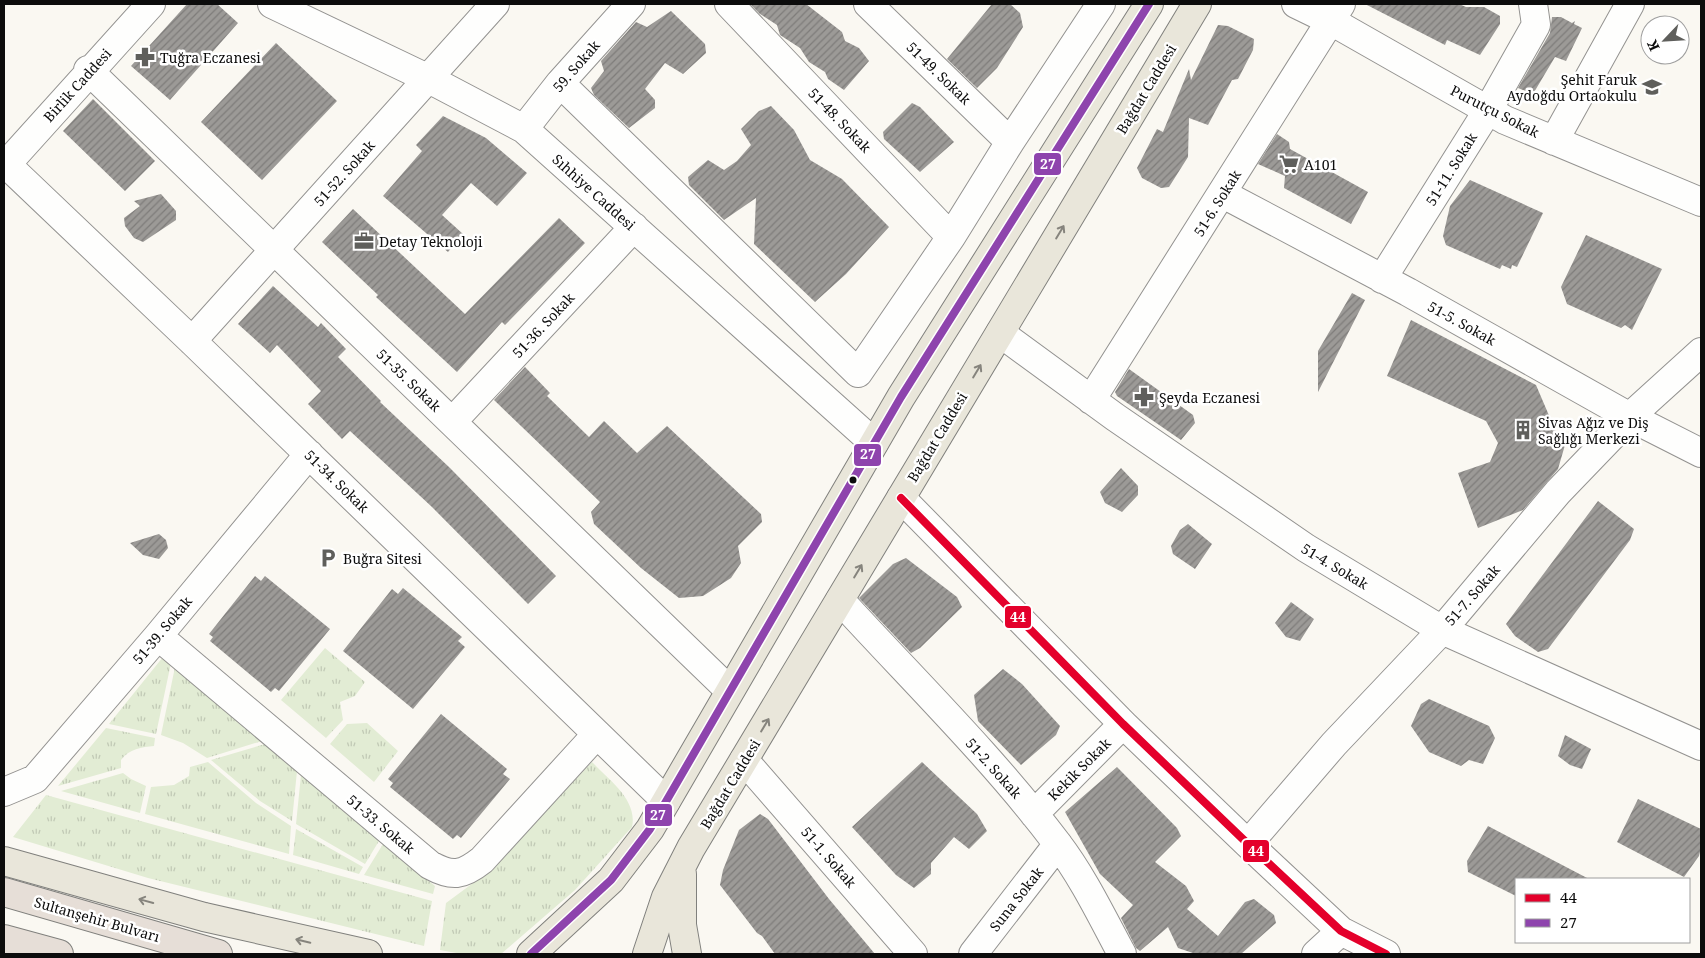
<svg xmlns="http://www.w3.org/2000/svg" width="1705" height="958" font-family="'Noto Serif',serif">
  <defs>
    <pattern id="grass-tufts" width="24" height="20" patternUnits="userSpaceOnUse" patternTransform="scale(1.25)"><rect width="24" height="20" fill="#e2ecd4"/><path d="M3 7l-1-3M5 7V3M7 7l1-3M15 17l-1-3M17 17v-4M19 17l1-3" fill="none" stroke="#c1c9b5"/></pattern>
    <pattern id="building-hatch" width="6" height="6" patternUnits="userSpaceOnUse" patternTransform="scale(1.25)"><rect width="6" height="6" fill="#9c9a97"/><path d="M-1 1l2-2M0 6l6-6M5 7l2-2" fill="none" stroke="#7e7c7a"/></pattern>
  </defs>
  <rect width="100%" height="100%" fill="#faf8f2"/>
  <path fill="url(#grass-tufts)" d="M325,648L365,682L355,696L340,702L343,720L326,738L281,700Z
    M163,657L171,663L156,734L109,724Z
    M175,667L262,741L207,758L183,743L161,735Z
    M367,723L398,751L374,782L330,744L347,724Z
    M106,728L155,738L154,746C142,747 129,749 121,760V768L58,786Z
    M265,744L297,771L292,821L260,801L211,760Z
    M208,762L256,803L291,826L289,854L145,814L151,787L174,785L189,776L190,767Z
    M592,762C609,780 638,800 632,827L575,890L501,954H462L440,950L446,903L488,872Z
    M123,773L131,779L146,786L140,813L61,791Z
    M301,775L379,841L365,864L296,824Z
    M46,795L432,901L424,946L148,878L13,837Z
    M296,829L363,867L359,874L293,855Z
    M383,844L435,886L433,894L364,875Z"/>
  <path fill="url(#building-hatch)" d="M187,4H217L238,23L170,100L131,66Z
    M750,4H806L842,32L845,41L859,48L869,61L844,90L828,79L825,72L809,62L800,48L780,35L777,25L760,14Z
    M992,4H1010L1020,13L1023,27L997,68L977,88L947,59Z
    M1365,4H1459L1466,7H1484L1500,16V24L1480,55L1447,40L1445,45Z
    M671,11L705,44L706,53L683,74L665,63L645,89L655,100V108L629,128L594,95L591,88L604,71L601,61L636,22L647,27Z
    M1552,17H1561L1572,23L1575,21L1574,24L1582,28L1566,61L1555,57L1533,94L1518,88L1550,33Z
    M1218,25L1228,26L1254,39L1253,50L1238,79L1232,80L1208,125L1189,118L1188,157L1169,187L1161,188L1142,178L1137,168L1157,129L1163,132L1189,69L1191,80Z
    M276,43L337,101L262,180L201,122Z
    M93,99L155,161L125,191L63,131Z
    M912,103L920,107L954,142L920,172L884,139L883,132Z
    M771,106L794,130L810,160L842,179L889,227L846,274L815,302L754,244L756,198L724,220L689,185L688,177L708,160L724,170L737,161L751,145L741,129L759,111Z
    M443,116L486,138L527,173L497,206L471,183L442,215L463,234L448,252L383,196L422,151L416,145Z
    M1277,134L1289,142L1290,149L1368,192L1351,224L1284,188L1285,176L1258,164Z
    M1470,180L1543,213L1517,267L1512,265L1511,269L1502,265L1500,269L1446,245L1443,236L1450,206Z
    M161,194L176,211V220L143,242L134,238L125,226L124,218L140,206L134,201Z
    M353,209L465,314L559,218L585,243L505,325L502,322L457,372L376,297L378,295L322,242Z
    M1586,235L1662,269L1632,330L1625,325L1621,328L1567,304L1561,287Z
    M273,286L318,327L321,323L346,349L338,357L381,401L380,402L450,468L556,576L528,604L432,507L350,431L342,439L308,404L321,391L277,345L270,353L238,324Z
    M1352,293L1365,300L1318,392V351Z
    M1411,320L1536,385L1559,439L1565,445L1558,469L1523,510L1478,528L1458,473L1490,462L1498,443L1486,421L1387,376Z
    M525,367L550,393L547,396L589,437L604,421L637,453L667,426L761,514L762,522L738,546L741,563L731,578L703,596L679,598L641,568L594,524L591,512L600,502L494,400Z
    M1129,369L1193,415L1195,423L1181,440L1117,396L1115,392Z
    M1121,468L1138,486V495L1122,512L1105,503L1100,492Z
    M1598,501L1634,529L1630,540L1548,649L1538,652L1515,636L1506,624Z
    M1188,524L1212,544L1195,569L1173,554L1171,546L1180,530Z
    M159,534L166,540L168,548L159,559L143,555L130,543Z
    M906,558L957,597L962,607L920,648L911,653L859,598L893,564Z
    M255,576L261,581L265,576L330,629L279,691L275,688L271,692L210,641L213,637L209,634Z
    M403,588L462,637L458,641L465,647L413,709L343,651L392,589L398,594Z
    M1291,602L1314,619L1300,641L1286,637L1275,623Z
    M1003,669L1022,684L1060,726L1056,735L1021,765L978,721L974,695Z
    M1429,699L1489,726L1495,738L1483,764L1469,760L1461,766L1429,752L1411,726L1421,704Z
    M441,714L507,769L503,774L510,779L461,838L457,835L453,839L390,787L393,783L388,779Z
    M1565,735L1591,749L1582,769L1570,765L1558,756Z
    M922,762L977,814L987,831L969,849L954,837L931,863V874L914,888L896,875L852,827Z
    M1117,767L1177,828L1181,836L1155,862L1186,886L1194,901L1187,909L1218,936L1245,902L1254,899L1274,915L1276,923L1241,954H1196L1178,948L1168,927L1140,951L1136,948L1121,918L1133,905L1100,874L1065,812Z
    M1638,799L1701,829V848L1699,856L1684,877L1617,842Z
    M760,814L768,819L829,899L875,954H775L762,936L757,933L720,885L723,870L739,830Z
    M1488,826L1589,879H1516V896L1468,872L1467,861Z"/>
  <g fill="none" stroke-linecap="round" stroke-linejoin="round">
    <defs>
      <path id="minor" d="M272,4L429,79L524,129L874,443
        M729,4L951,237
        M868,4L1010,142
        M1296,4L1331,21L1505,120L1701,202
        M88,70L729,690
        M560,83L858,373L951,237L1010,142L1101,4
        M524,129L560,83L631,4
        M1554,141L1630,4
        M6,164L192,341L666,801
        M4,167L151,4
        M1223,194L1408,292L1630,417L1701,453
        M1382,279L1488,110L1536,25L1533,4
        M1000,333L1115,417L1306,548L1442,630L1701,746
        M192,341L495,4
        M1091,400L1341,4
        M452,422L634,227
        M901,498L1123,724L1248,844L1341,931L1386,954
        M840,600C913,680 992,757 1057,843C1083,877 1102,917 1122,954
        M158,636L430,865C452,877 462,876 482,860L597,734
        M744,760L913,954
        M4,792L35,779L158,636L309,454
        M1034,814L1123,724
        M1248,844L1334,744L1442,630L1558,492L1636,411L1701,352
        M973,954L1058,844
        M1316,954L1341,931"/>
      <path id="major" d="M4,861L204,917L368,954
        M682,874V925L687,954
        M531,954L611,880L650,829L901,397L1149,4
        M647,954L666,897L691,848L1197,4"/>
      <path id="highway" d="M4,892L218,954
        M4,939L59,954"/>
    </defs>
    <use href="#minor" stroke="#939290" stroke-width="30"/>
    <use href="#major" stroke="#80807d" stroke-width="30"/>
    <use href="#highway" stroke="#80807d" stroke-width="30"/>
    <use href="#minor" stroke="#fefefd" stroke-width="28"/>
    <use href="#major" stroke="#e9e6da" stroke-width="28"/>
    <use href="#highway" stroke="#e6ded7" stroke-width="28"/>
    <defs>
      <path id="bus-1" d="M901,498L1123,724L1248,844L1341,931L1386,954"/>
      <path id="bus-2" d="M531,954L611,880L650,829L901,397L1149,4"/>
    </defs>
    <use href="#bus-1" stroke="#fff" stroke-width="11"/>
    <use href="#bus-2" stroke="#fff" stroke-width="11"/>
    <use href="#bus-1" stroke="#e4002b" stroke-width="8"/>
    <use href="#bus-2" stroke="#8e44ad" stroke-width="8"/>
  </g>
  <defs><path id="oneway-shaft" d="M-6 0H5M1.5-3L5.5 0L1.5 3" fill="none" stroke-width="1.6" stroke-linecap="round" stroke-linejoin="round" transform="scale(1.25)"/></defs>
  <g stroke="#86847d">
    <use href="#oneway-shaft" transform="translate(1060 232) rotate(-59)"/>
    <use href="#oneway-shaft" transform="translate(977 371) rotate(-59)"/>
    <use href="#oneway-shaft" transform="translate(858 571) rotate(-59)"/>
    <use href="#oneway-shaft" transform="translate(765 725) rotate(-59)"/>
    <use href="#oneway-shaft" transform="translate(146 901) rotate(-165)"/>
    <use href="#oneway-shaft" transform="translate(303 941) rotate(-167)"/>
  </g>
  <defs>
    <symbol id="pharmacy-bare" viewBox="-9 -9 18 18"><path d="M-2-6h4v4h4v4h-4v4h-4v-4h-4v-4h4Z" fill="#5f5f5c" stroke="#fff" stroke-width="2.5" paint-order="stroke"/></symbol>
    <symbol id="school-bare" viewBox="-9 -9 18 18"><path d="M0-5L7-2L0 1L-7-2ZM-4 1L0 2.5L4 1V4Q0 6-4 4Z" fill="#5f5f5c" stroke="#fff" stroke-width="2.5" paint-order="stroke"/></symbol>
    <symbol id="supermarket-bare" viewBox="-9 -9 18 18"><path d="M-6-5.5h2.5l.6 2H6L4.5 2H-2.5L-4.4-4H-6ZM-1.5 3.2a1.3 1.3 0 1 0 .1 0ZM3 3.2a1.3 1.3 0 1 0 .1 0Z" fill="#5f5f5c" stroke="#fff" stroke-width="2.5" paint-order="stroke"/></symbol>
    <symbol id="office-bare" viewBox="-9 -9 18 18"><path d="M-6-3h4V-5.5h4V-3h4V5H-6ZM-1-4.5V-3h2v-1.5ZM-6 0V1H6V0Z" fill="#5f5f5c" stroke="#fff" stroke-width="2.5" paint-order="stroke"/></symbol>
    <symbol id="building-bare" viewBox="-9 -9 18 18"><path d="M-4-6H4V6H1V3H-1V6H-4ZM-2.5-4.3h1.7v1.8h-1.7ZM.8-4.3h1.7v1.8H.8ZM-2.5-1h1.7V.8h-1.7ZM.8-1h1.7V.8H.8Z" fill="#5f5f5c" stroke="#fff" stroke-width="2.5" paint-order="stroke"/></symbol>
    <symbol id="parking-bare" viewBox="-9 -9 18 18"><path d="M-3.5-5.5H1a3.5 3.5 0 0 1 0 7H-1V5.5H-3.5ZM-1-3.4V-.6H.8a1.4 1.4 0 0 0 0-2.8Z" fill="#5f5f5c" stroke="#fff" stroke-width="2.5" paint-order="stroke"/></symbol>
  </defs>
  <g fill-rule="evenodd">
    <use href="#pharmacy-bare" x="131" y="43" width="28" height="28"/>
    <use href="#school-bare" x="1638" y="73" width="28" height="28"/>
    <use href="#supermarket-bare" x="1275" y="150" width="28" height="28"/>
    <use href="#office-bare" x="350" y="227" width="28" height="28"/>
    <use href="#pharmacy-bare" x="1130" y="383" width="28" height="28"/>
    <use href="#building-bare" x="1509" y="416" width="28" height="28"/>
    <use href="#parking-bare" x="314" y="544" width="28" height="28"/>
  </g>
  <circle fill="#0c0c0c" stroke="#fff" stroke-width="2" cx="853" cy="480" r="4.5"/>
  <g text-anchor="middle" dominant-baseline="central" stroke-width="5" stroke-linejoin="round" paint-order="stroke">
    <g font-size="14" fill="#0c0c0c" stroke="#fff" text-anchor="start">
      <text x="160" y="57">Tuğra Eczanesi</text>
      <text x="1637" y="79" text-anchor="end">Şehit Faruk<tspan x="1637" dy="16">Aydoğdu Ortaokulu</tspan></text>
      <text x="1304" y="164">A101</text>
      <text x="379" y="241">Detay Teknoloji</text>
      <text x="1159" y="397">Şeyda Eczanesi</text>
      <text x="1538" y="422">Sivas Ağız ve Diş<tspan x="1538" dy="16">Sağlığı Merkezi</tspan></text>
      <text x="343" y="558">Buğra Sitesi</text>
    </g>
    <g font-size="14" fill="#0c0c0c" stroke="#fff">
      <text transform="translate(576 66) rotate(-49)">59. Sokak</text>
      <text transform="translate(939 73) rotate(44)">51-49. Sokak</text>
      <text transform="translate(77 85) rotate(-48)">Birlik Caddesi</text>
      <text transform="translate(1146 89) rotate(-59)">Bağdat Caddesi</text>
      <text transform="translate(1495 111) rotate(27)">Purutçu Sokak</text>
      <text transform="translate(840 120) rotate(46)">51-48. Sokak</text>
      <text transform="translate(1451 169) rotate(-58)">51-11. Sokak</text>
      <text transform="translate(344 173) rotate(-48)">51-52. Sokak</text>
      <text transform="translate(594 192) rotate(42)">Sıhhiye Caddesi</text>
      <text transform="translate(1217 203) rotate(-58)">51-6. Sokak</text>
      <text transform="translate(1462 323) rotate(29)">51-5. Sokak</text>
      <text transform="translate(543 325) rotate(-47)">51-36. Sokak</text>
      <text transform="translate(409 380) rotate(44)">51-35. Sokak</text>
      <text transform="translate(937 437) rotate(-59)">Bağdat Caddesi</text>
      <text transform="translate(337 481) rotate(44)">51-34. Sokak</text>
      <text transform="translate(1335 566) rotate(31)">51-4. Sokak</text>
      <text transform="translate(1472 595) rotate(-49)">51-7. Sokak</text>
      <text transform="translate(162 630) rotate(-50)">51-39. Sokak</text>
      <text transform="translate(994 768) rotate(48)">51-2. Sokak</text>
      <text transform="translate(1079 769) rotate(-45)">Kekik Sokak</text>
      <text transform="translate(730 784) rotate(-59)">Bağdat Caddesi</text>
      <text transform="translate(381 824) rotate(40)">51-33. Sokak</text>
      <text transform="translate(829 857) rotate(49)">51-1. Sokak</text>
      <text transform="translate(1016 899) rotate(-52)">Suna Sokak</text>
      <text transform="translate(97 919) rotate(16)">Sultanşehir Bulvarı</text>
    </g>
  </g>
  <g stroke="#fff" stroke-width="2">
    <rect x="1033" y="152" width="29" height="24" rx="5" fill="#8e44ad"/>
    <rect x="853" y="443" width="29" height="24" rx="5" fill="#8e44ad"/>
    <rect x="1004" y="605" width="28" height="24" rx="5" fill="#e4002b"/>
    <rect x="644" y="803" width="29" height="24" rx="5" fill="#8e44ad"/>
    <rect x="1242" y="839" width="28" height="24" rx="5" fill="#e4002b"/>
  </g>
  <g font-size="14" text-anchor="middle" font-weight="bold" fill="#fff">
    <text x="1048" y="169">27</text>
    <text x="868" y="459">27</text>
    <text x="1018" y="622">44</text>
    <text x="658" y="820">27</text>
    <text x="1256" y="856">44</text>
  </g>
  <rect width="1705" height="958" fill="none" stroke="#0c0c0c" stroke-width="10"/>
  <rect x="1515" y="878" width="175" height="65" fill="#ffffff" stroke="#9e9e9e"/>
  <rect x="1525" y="894" width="25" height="8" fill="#e4002b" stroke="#9e9e9e"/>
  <text x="1560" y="903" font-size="15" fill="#0c0c0c">44</text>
  <rect x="1525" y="919" width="25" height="8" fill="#8e44ad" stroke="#9e9e9e"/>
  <text x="1560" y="928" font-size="15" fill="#0c0c0c">27</text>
  <g transform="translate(1665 40) rotate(245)"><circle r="24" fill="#ffffff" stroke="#9e9e9e"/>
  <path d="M0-4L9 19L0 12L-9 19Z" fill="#5f5f5c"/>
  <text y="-8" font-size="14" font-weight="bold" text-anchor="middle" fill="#0c0c0c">K</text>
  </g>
</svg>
